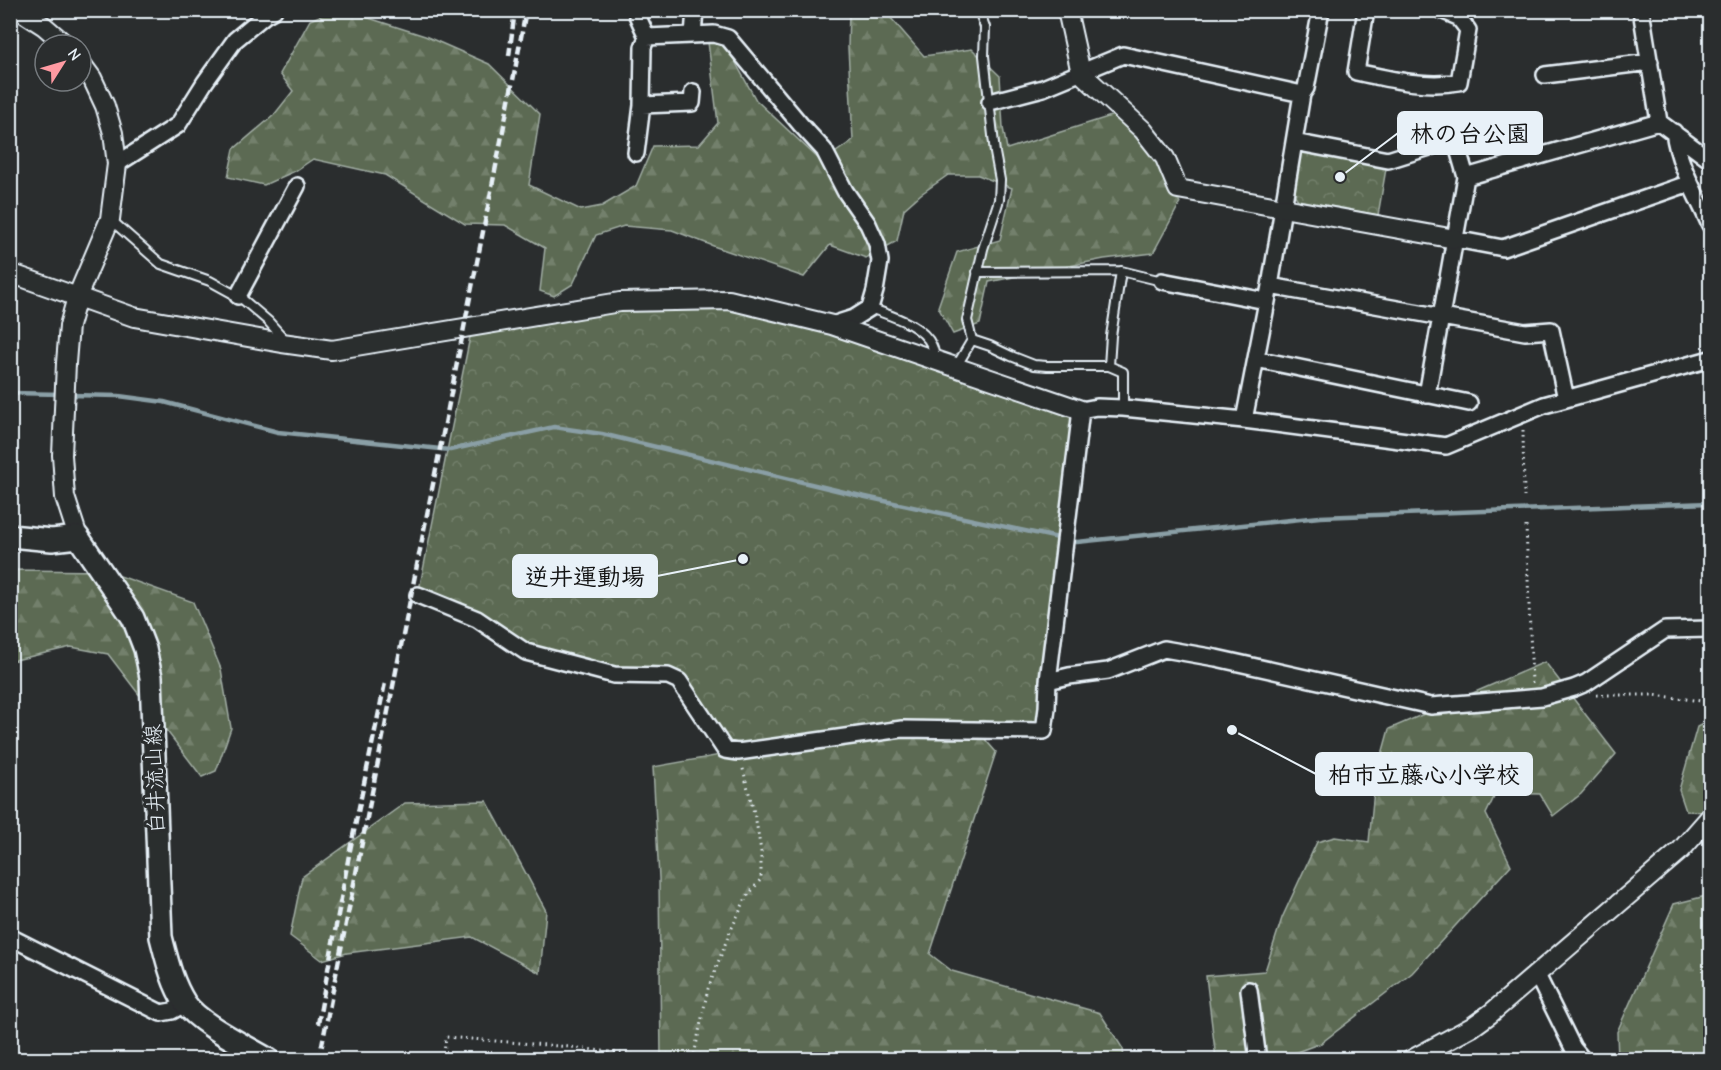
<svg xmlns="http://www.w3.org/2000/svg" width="1721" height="1070" font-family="'Comic Neue','Klee One',sans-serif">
  <defs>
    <pattern id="forest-firs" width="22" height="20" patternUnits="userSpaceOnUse" patternTransform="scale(1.5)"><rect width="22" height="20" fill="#5c6a52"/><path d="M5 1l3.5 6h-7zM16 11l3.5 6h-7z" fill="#73806c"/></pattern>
    <pattern id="park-crowns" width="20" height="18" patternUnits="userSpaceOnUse" patternTransform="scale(1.5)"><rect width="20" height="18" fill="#5c6a52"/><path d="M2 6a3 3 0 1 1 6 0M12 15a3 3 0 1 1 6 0" fill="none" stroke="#73806c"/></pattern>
  </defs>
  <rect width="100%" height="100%" fill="#2a2d2e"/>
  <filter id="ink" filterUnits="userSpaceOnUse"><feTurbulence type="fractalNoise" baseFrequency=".0167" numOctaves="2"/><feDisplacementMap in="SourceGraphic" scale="12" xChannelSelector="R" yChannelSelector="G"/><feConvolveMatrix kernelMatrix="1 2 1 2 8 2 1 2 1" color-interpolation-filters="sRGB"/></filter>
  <g filter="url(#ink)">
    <path fill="url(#forest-firs)" stroke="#a2aea5" stroke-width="1.5" d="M884,10L924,56L972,49L1000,76L1003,128L1007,149L1114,115L1158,160L1180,203L1153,253L1104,259L989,282L980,324L953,334L938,307L957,252L1000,240L1012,188L978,175H948L921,194L904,209L897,241L866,258L830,245L804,277L716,247L672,230L624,226L596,235L573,284L554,296L540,291L545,248L505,225L465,224L385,175L313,159L295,171L264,185L228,177L234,149L274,115L293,91L280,74L310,20L332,11H347L425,36L489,64L540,114L529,185L581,210L602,206L636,186L653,146L699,145L718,123L708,42L727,47L756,100L822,162L853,140L848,48L849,11Z
      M10,570L106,571L193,602L221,669L231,728L216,771L202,777L108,654L71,647L11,661Z
      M1545,662L1616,754L1581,794L1553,816L1540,794L1496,793L1486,814L1511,865L1412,973L1321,1043L1278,1059H1216L1206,976L1265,971L1282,918L1317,842L1335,837L1369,842L1375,780L1389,729Z
      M961,712L996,752L930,954L952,971L1100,1013L1123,1049L1124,1059H661L659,878L653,767Z
      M1710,720V812L1686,811L1679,790L1697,727Z
      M487,801L546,911L540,973L472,937L347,953L322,960L290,936L302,877L405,803Z
      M1710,895V1059H1618L1617,1032L1674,904Z"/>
    <path fill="url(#park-crowns)" stroke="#a2aea5" stroke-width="1.5" d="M1300,150L1387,163L1378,215L1298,200L1292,191Z
      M729,300L1081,410L1068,523L1039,673V723L902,729L738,752L721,730L668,676L614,675L526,652L418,595L472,327L620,302Z"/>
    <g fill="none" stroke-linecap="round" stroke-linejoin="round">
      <path stroke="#8a9fa6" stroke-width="4.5" d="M10,393L62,394
        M70,395L119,396L164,402L278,432L450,450L554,427L602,434L861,496L1077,542L1320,517L1710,503"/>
      <defs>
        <path id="service" d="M111,220L161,264L210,281L241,298L268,321L286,341
          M977,272L1121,271L1162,281
          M870,308C891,316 922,324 932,346C934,350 934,355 936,360
          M972,340L990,346L1011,356L1034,365L1047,366H1109L1123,372V408
          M1109,366L1111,336L1121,271
          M956,367L972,340L967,320L983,249L999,200L1000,180L995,153L984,56L985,27L979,10"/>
        <path id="minor" d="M1366,10L1356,72C1389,79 1425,88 1459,82L1468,30L1458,17L1441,10
          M1641,10L1659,122L1710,160
          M637,15L647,37
          M693,35L695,10
          M1545,75L1650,62
          M693,92L692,103L642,105L643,47L647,37L714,34L728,38L801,125L824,150L845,191L868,224L877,244L880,261L875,291L870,308L854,318L832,325
          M1302,94L1306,88L1321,10
          M990,102L1043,88L1123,55L1302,94L1270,286L1244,420
          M1674,132C1679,167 1696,193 1710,225
          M1294,142L1388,160L1455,139L1466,177L1427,395
          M636,153L642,105
          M117,164L178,125L205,82L235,40L265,15L274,10
          M1466,177L1659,122
          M1455,239L1503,248L1690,183
          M1162,281L1266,301
          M1270,286L1525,332L1551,330L1566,399
          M238,296L297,186
          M1256,359L1469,403
          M418,595L477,619L526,652L614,675L668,676L679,681L725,750L738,752L902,729L1044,731L1047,708L1048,681L1081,410L1097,407L1123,408L1244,420L1446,446L1544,405L1710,359
          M1048,681L1069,676L1108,671L1164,649L1216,658L1431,706L1542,697L1574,688L1586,683L1665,630L1710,629
          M10,937L161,1013L172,1011L185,1004
          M1537,975L1573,1048L1583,1060
          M1249,990L1258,1060"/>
        <path id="tertiary" d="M19,10L44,26L66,45
          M1067,10L1081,73L1143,130L1165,158L1178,189L1455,239
          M10,273L134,317L282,343L332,350L620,302L729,300L832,325L1081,410
          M78,537L65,497L62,455L66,363L69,326L77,297L110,219L117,164L113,133L105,106L92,78L81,63
          M1411,1060L1472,1027L1490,1014L1681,850L1710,817"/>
        <path id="secondary" d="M10,536L52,540L78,537L133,618L145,649L151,677L161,937C167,960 172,983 185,1003C199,1024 246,1046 269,1060"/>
      </defs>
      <use href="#service" stroke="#e8f1f8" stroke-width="12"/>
      <use href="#minor" stroke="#e8f1f8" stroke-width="20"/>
      <use href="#tertiary" stroke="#e8f1f8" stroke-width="22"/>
      <use href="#secondary" stroke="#e8f1f8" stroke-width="26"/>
      <path stroke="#e8f1f8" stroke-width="3" stroke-dasharray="1.5 4.5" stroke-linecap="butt" d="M1523,430L1524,497
        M1526,526L1532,683
        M1596,695H1653L1710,702
        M443,1060L446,1037L571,1047L673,1060
        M693,1060L708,989L729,934L746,898L761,879V851L756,821L742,765"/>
      <use href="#service" stroke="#2a2d2e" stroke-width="8"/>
      <use href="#minor" stroke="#2a2d2e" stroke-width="15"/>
      <use href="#tertiary" stroke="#2a2d2e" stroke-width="18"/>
      <use href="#secondary" stroke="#2a2d2e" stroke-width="21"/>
      <path stroke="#e8f1f8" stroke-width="4.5" stroke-dasharray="9 4.5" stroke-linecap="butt" d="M509,56L515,10
        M318,1024L349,855L385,683
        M319,1060L515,70L526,10"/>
    </g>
  </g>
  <g text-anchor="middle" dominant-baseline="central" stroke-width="6" stroke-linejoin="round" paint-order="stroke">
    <g font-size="22" fill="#e8f1f8" stroke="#2a2d2e">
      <text transform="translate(155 779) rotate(-92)">白井流山線</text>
    </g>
  </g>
  <path fill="none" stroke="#e8f1f8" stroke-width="2" d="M1340 177L1398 133M743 559L657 576M1232 730L1316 774"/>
  <g fill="#e8f1f8" stroke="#2a2d2e" stroke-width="2">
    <circle cx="1340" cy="177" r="6"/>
    <circle cx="743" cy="559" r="6"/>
    <circle cx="1232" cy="730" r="6"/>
  </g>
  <g fill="#e8f1f8" stroke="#e8f1f8" stroke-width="2">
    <rect x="1398" y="112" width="144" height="42" rx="6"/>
    <rect x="513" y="555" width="144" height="42" rx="6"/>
    <rect x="1316" y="753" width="216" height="42" rx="6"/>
  </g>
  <g font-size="24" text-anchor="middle" font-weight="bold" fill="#111">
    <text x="1470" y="142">林の台公園</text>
    <text x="585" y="585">逆井運動場</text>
    <text x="1424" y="783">柏市立藤心小学校</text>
  </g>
  <rect width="1721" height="1070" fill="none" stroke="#2a2d2e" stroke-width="36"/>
  <rect x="18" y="18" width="1685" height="1034" fill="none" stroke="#e8f1f8" stroke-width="2" filter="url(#ink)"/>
  <g transform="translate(63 63) rotate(53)"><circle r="28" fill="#2a2d2e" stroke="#767b7f" stroke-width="1.5"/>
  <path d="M0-4.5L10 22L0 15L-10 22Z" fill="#ff9aa2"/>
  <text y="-9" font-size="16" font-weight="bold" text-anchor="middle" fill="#e8f1f8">N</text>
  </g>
</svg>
